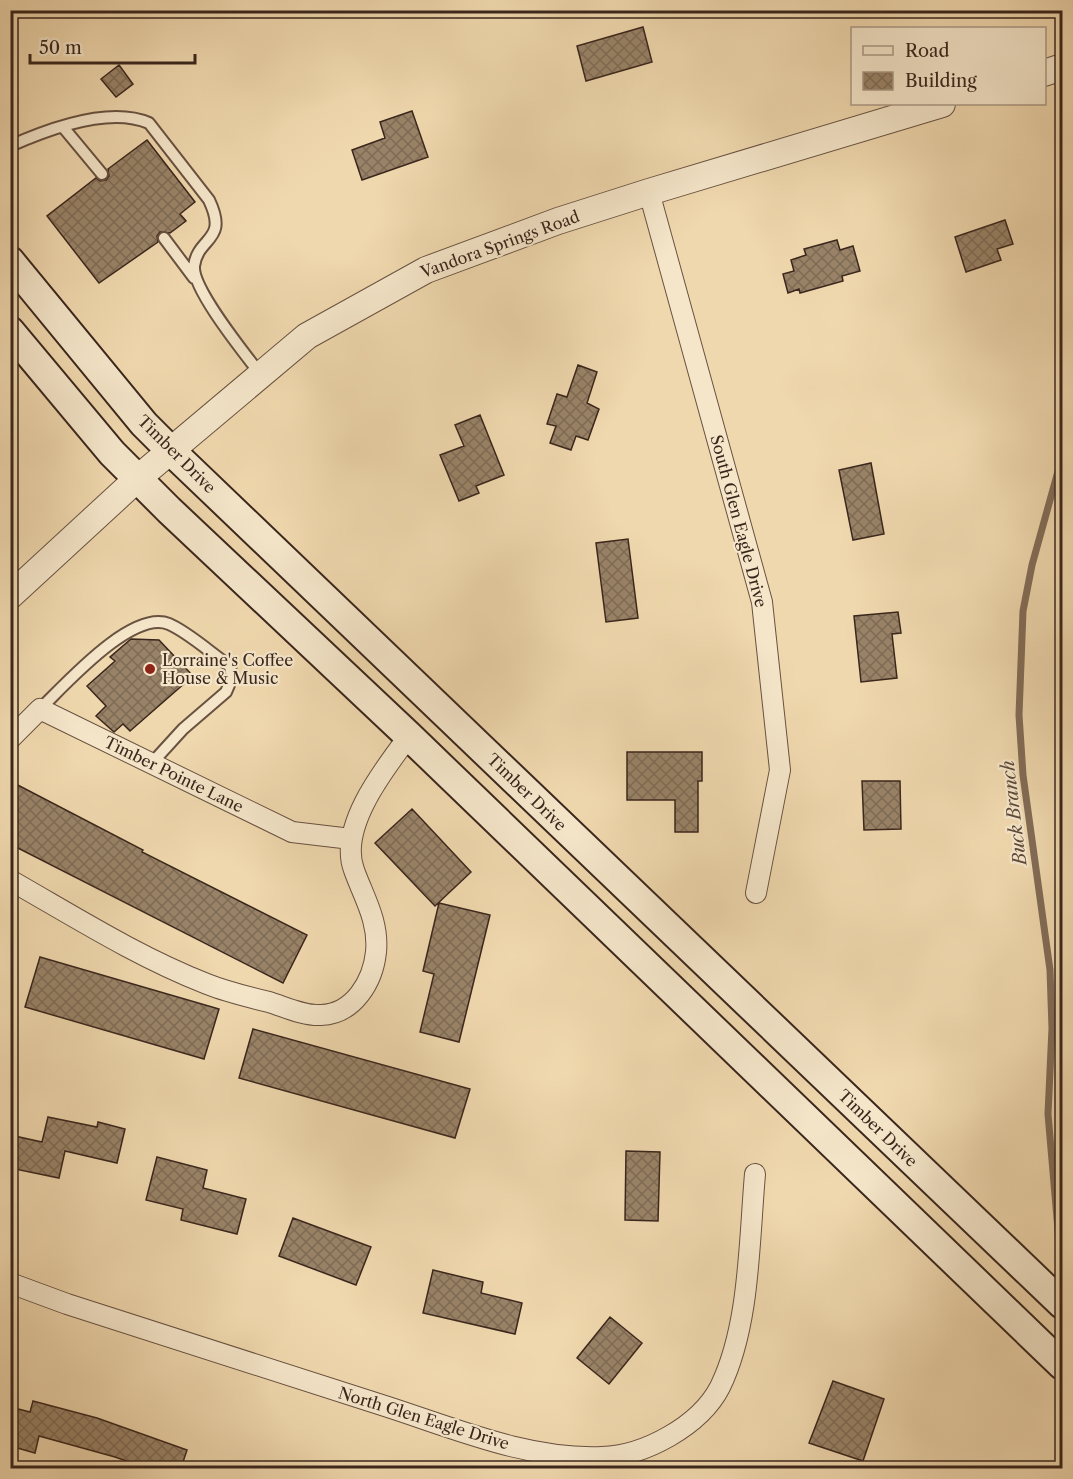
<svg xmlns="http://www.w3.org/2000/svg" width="1073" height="1479" font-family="'Libre Caslon Text',serif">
  <defs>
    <pattern id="building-cross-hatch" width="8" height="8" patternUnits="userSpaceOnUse" patternTransform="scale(1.5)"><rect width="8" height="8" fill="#998368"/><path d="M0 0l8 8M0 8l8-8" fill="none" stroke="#7e6b55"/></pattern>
  </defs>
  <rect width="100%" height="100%" fill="#f0d8ae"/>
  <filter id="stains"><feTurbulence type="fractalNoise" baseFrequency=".00333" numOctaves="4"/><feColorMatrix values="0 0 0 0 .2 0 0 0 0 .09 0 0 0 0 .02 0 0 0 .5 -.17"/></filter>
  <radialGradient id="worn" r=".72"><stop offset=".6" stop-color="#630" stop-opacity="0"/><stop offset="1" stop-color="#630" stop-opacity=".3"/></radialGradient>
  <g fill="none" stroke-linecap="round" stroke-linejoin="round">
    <path stroke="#826c57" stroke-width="7" d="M1062,457L1032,565L1023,611L1019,715L1023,775L1050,970L1052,1028L1048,1114L1062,1276"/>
  </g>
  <path fill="url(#building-cross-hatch)" stroke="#3a261d" stroke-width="1.5" d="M643,27L652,62L586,81L577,46Z
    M119,65L133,84L116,97L101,79Z
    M412,111L428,157L362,180L352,150L385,138L380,122Z
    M147,140L195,202L180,214L186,221L170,233L160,232L157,236L158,242L99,283L47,216L96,178L100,181L106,180L109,176L108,169Z
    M1005,220L1013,244L997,249L1001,260L966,272L955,237Z
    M837,240L840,250L853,246L860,271L842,276L843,281L800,293L799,289L788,293L783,274L794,271L791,260L806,255L804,249Z
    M578,365L597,372L587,403L599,409L588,440L576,436L571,450L550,443L556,426L547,424L557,394L567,397Z
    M480,415L504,475L476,486L479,493L459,501L440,455L464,446L455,425Z
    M871,463L884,534L853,540L839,470Z
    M628,539L638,618L606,622L596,543Z
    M898,612L901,633L892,634L897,678L861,682L854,616Z
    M131,639L159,640L193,676L130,731L123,724L114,732L96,716L106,706L87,686L115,661L110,657Z
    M627,752H702V781H698V832H675V800H627Z
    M10,781L143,850L142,852L307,935L283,983L10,844Z
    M862,781H900L901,829L864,830Z
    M412,809L471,872L435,906L375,843Z
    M439,903L490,915L459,1042L420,1032L434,974L423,971Z
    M40,957L219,1009L204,1059L25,1007Z
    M253,1029L470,1089L455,1138L239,1078Z
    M48,1117L97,1127L98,1122L125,1129L117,1163L65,1151L59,1178L10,1168V1135L42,1142Z
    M626,1151L660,1152L658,1221L625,1220Z
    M157,1157L207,1170L203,1188L246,1199L237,1234L181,1220L183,1209L146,1200Z
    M293,1218L371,1247L356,1285L279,1256Z
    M433,1270L483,1282L481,1293L522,1303L515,1334L423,1313Z
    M610,1317L642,1343L609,1384L577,1358Z
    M833,1381L884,1399L863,1461L809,1443Z
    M33,1401L97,1418L187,1450L181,1468H133L135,1464L115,1457L39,1436L35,1453L10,1446V1422L14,1408L30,1412Z"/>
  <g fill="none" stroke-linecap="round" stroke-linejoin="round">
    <defs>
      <path id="service" d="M63,127L102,174
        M10,146C48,129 110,106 149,123L209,200C229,242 198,236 194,266C192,289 245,354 261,375
        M164,238L194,278
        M40,709C65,685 132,609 169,624C188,632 212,654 230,666L232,678L226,692L183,729L152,763"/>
      <path id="minor" d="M649,192L762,602L780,770L756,893
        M10,739L40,709L292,832L351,839
        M10,880C75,917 138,957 207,984C227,992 248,997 269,1002C285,1007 304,1016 321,1015C354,1014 373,981 376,952C379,921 364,898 354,870C338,827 385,768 409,736
        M10,1283L67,1304C174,1339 281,1373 388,1407C456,1429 529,1460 602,1457C644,1456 700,1426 720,1387C750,1326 749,1241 755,1174"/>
      <path id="tertiary" d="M1044,73L1062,67
        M10,596L137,479L307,336L426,270L558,221L649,192L942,104"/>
      <path id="secondary" d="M10,261L144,424L171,451L1062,1304
        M10,331L112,453L169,510L409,736L1062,1365"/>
    </defs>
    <use href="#service" stroke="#685241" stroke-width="14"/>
    <use href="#minor" stroke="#685241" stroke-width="22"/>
    <use href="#tertiary" stroke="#685241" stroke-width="28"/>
    <use href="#secondary" stroke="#3a261d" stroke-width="32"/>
    <use href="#service" stroke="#f5e6ca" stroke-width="10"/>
    <use href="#minor" stroke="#f5e6ca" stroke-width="20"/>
    <use href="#tertiary" stroke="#f5e6ca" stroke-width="26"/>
    <use href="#secondary" stroke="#f5e6ca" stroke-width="28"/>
  </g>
  <circle fill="#8f2418" stroke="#f5e6ca" stroke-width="2" cx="150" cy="669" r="6"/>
  <g text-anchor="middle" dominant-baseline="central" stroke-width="4.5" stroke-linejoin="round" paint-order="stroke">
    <g font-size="16" fill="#3a261d" stroke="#f5e6ca">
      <text transform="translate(500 244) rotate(-20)">Vandora Springs Road</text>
      <text transform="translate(177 454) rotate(45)">Timber Drive</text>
      <text transform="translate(739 521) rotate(75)">South Glen Eagle Drive</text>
      <text transform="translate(174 774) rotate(26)">Timber Pointe Lane</text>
      <text transform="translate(527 792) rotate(44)">Timber Drive</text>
      <text transform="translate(878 1128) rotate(44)">Timber Drive</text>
      <text transform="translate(424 1418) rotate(17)">North Glen Eagle Drive</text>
    </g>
    <g font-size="16" fill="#3a261d" stroke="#f5e6ca" text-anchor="start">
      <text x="162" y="660">Lorraine's Coffee<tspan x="162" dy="18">House &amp; Music</tspan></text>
    </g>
    <g font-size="18" font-style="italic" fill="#5e493a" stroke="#f5e6ca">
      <text transform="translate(1014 813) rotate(-97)">Buck Branch</text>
    </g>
  </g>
  <rect width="1073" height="1479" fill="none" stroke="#f0d8ae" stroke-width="36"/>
  <rect x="12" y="12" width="1049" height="1455" fill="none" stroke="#3a261d" stroke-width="3"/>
  <rect x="18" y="18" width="1037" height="1443" fill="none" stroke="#3a261d" stroke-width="1.5"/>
  <rect x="851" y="27" width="195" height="78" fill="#f5e6ca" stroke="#aa9985" stroke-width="1.5"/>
  <rect x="863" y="46" width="30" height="9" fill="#f5e6ca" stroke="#aa9985" stroke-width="1.5"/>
  <text x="905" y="57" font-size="18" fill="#3a261d">Road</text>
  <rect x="863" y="72" width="30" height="18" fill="url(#building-cross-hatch)" stroke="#aa9985" stroke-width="1.5"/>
  <text x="905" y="87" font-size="18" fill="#3a261d">Building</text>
  <path d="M30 54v9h165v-9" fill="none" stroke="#3a261d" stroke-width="3"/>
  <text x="39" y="54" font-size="18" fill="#3a261d" stroke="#f5e6ca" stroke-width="4.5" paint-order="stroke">50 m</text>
  <rect width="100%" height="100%" filter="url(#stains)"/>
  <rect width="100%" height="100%" fill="url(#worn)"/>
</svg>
